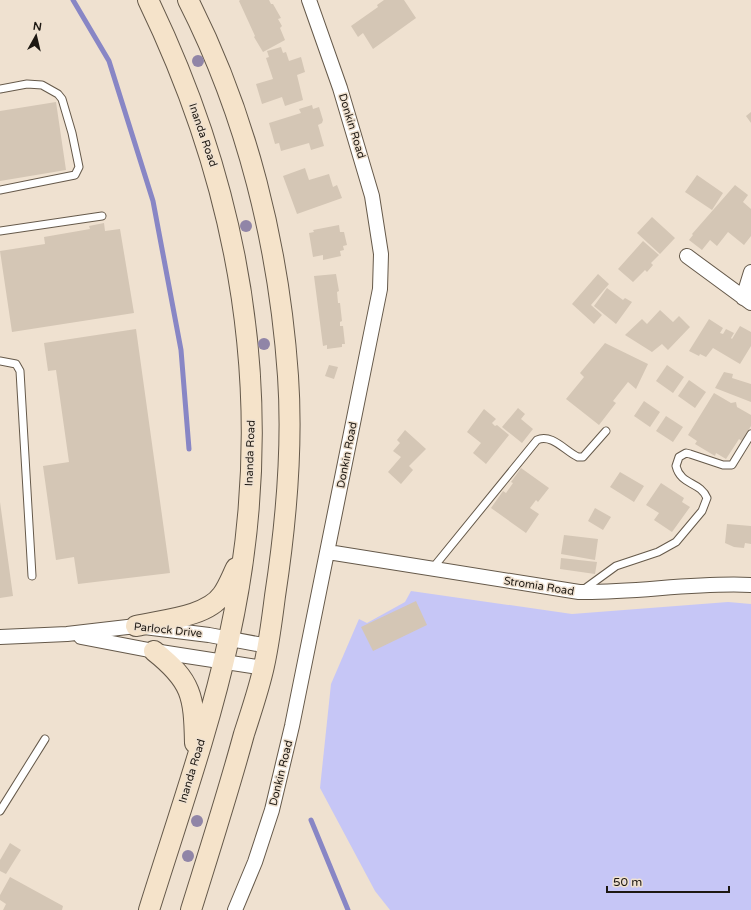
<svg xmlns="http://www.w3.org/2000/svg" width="751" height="910" font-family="'Varela Round',sans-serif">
  <rect width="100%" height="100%" fill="#efe1d0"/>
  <path fill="#c6c6f6" d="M411,591L572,614L728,602L751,604V910H390L375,891L320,788L331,684L359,619L367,623L405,602Z"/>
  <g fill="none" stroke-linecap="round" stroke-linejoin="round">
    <path stroke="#8886c5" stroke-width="5" d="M73,0L109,61L153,201L181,350L189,449
      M311,820L348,910"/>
  </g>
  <path fill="#d4c6b5" d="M240,0H269L271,4H273L281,18L278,19L282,26L280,28L285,40L263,52L254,37L255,36L239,1Z
    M384,0H404L416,18L373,49L363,33L358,37L351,26L378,7L377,5Z
    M281,47L283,53L286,52L289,61L301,57L305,72L297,75L303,100L285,106L282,97L262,104L256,84L273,79L266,58L269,57L267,51Z
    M56,102L66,170L0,181V111Z
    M312,105L313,109L319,107L323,120L322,123L318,125L324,146L311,150L309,143L281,151L279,143L275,144L269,123L301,113L299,109Z
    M751,112V123L746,116Z
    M305,168L309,180L329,174L333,187L337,185L342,198L297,214L283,176Z
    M697,175L723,193L712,210L685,192Z
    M735,185L748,195L743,202L751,209V236L744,245L728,232L717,246L710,240L702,250L689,240L693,235L692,234Z
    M652,217L675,238L660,254L637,233Z
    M104,223L105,231L120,229L134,313L12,332L0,251L45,244L44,237L90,229L89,226Z
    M339,225L340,232H344L347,245L343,246L344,250L340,251L341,256L323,260V255L313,257L309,233L314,232L313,230Z
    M643,241L659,255L651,263L653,265L647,272L645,270L633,282L618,269Z
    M336,274L339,291L337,292L338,303H340L342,321L340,322V326H343L345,344H342V347L327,349V345L323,346L314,276Z
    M598,274L609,284L591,305L602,315L594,324L572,304Z
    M607,288L623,300L625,298L632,302L616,324L594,306Z
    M660,310L673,322L679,316L690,327L668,350L662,344L652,352L625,335L642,319L647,324Z
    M709,319L723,328L720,333L723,334L726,329L734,333L731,338L732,339L740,326L751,332V346L740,364L713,348L706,357L700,354L699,356L689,351Z
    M136,329L170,573L78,584L74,557L56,560L43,466L69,462L56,370L48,371L44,343Z
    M605,343L648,364L636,389L628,382L613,401L616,403L599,425L566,399L584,377L580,373Z
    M329,365L338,367L334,379L325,376Z
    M667,365L684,377L673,393L656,381Z
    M724,372L733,374L732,378L751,384V402L715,388Z
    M689,380L706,392L695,408L678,396Z
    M714,393L731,403L736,402L737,407L751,415V426L742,441L739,439L726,459L716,453L715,456L695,444L697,441L688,435Z
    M644,401L660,412L650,427L634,416Z
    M518,408L525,414L521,419L533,429L522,443L502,427Z
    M484,409L496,419L492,423L495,426L497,425L509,435L486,464L473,453L481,443L467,432Z
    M666,416L683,427L673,442L656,431Z
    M405,430L426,449L409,466L413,470L401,484L388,472L401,457L393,451L400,443L397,440Z
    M521,468L549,488L538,502L536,500L530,508L539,514L526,533L491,508L503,491L506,493L513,483L511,482Z
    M620,472L644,486L634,502L610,487Z
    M661,483L684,498L682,502L690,507L672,532L654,520L659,513L646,505Z
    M0,502L13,596L0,598Z
    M595,508L611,517L603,530L588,521Z
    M727,524L751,526V544L745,543L744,548L734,547L725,543Z
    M564,535L598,539L595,560L561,554Z
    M561,558L597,562L595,574L560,569Z
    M416,601L427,625L373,651L361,627Z
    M10,843L21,850L6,874L0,871V860Z
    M10,877L63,906L62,910H3L6,904L0,900V895Z"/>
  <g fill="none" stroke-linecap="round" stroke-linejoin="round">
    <defs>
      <path id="lane" d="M0,89L27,84L42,85L58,94L62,99L72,133L79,167L75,175L0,190
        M0,231L102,216
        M0,361L16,364L20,371L32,576
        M432,569L537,440C552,433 566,452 578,457H583L606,431
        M583,590L616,566L658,552L676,542L702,511L707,498C700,481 681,486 676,466L679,457L686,453L690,454L723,465H732L751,434
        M0,811L45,739"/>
      <path id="street" d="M687,256L751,303
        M743,298L751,272
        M328,552L579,592C637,593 694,582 751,585
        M0,637L67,634L136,626L209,635L268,646
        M81,637L154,651L264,668
        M235,910L255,862L272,810L292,726L380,289L381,254L372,196L340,88L309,0"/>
      <path id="secondary" d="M148,0C246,203 278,417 229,638C209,730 177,820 149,910
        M188,0C247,116 279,246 288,376C293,449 286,524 275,596C272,620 269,643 264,666C259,689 251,712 244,734C228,793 209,852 191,910
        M136,626C161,620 207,617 222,595C228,587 232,576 236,568
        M154,651C192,681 194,696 195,743"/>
    </defs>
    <use href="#lane" stroke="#65594a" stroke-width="9"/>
    <use href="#street" stroke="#65594a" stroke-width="16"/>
    <use href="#secondary" stroke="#65594a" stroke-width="22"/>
    <use href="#lane" stroke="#fff" stroke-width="7"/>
    <use href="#street" stroke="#fff" stroke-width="14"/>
    <use href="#secondary" stroke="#f5e3ca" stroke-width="20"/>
  </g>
  <g fill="#9085a7">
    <circle cx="198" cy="61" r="6"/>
    <circle cx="246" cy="226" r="6"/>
    <circle cx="264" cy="344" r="6"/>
    <circle cx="197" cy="821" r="6"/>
    <circle cx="188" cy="856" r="6"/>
  </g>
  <g text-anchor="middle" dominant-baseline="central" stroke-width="3" stroke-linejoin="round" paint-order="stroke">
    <g font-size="11" fill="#1d1812" stroke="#efe1d0">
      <text transform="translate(352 126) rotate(73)">Donkin Road</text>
      <text transform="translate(203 135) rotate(71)">Inanda Road</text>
      <text transform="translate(250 453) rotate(-88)">Inanda Road</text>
      <text transform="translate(347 455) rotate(-79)">Donkin Road</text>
      <text transform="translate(539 586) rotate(9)">Stromia Road</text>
      <text transform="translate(168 630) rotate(6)">Parlock Drive</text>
      <text transform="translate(192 771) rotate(-73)">Inanda Road</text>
      <text transform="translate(281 773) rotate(-76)">Donkin Road</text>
    </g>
  </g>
  <g transform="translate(36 36) rotate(8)" stroke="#efe1d0" stroke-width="3" paint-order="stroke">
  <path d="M0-3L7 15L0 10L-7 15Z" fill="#1d1812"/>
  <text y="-6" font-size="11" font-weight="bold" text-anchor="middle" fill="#1d1812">N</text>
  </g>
  <path d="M607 886v6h122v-6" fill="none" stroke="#1d1812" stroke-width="2"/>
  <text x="613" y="886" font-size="12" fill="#1d1812" stroke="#efe1d0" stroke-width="3" paint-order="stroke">50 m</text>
</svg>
